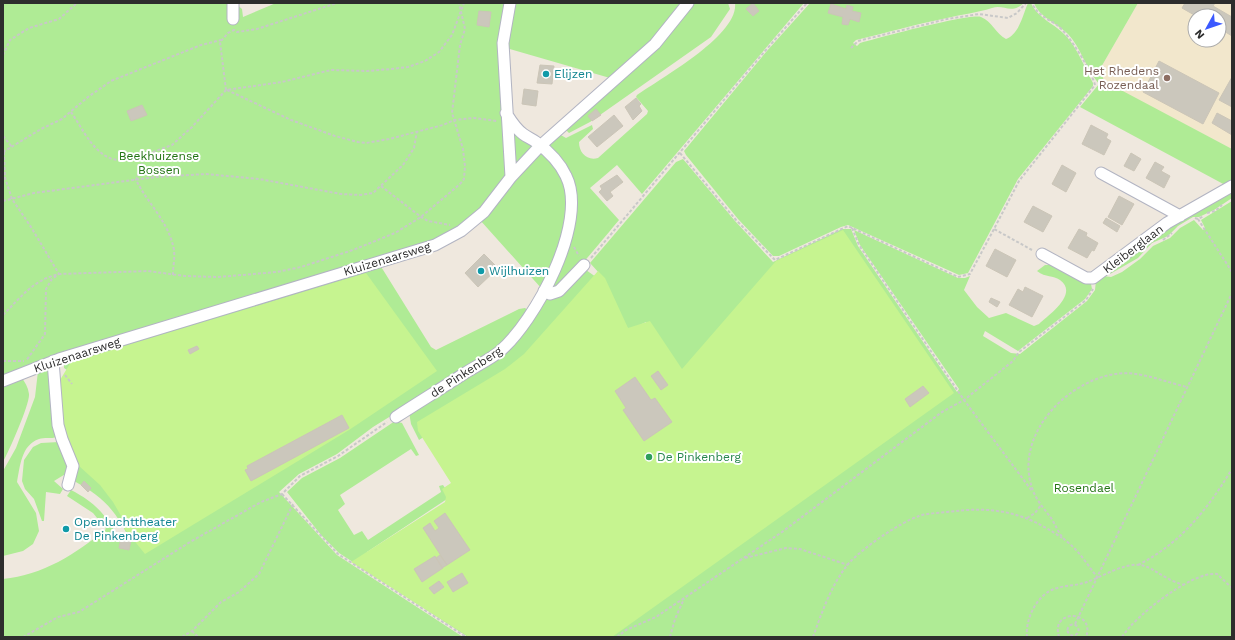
<svg xmlns="http://www.w3.org/2000/svg" width="1235" height="640" font-family="'Work Sans',sans-serif">
  <rect width="100%" height="100%" fill="#efe8de"/>
  <path fill="#f2e7cc" fill-rule="evenodd" d="M1138,3H1232V149L1104,82L1100,69ZM1195,16H1219V40H1195Z"/>
  <path fill="#afeb95" d="M3,3H235L242,9L243,17L276,3H507L506,179L481,210L447,236L3,377Z
    M513,3H684L666,26L610,78L506,48Z
    M693,3H728L730,9L711,37L590,122L569,133L564,128Z
    M735,3H804L642,194L617,165L590,188L619,220C606,235 566,287 550,292L574,196L547,147L559,134L566,138L592,125L593,129L579,142C579,153 587,161 598,158L647,114L648,111L636,97L637,95C661,78 739,35 735,3Z
    M810,3H1024C1011,15 1004,4 992,8C977,13 962,14 947,18C916,24 886,33 856,40L853,43L857,46L860,43C879,38 969,13 981,17C992,21 996,34 1006,39C1019,35 1023,14 1028,3H1031C1038,19 1056,24 1067,37C1078,50 1085,68 1093,83V86L1018,179L968,273L959,275L848,225L841,227L779,256H773L738,219L686,155L684,151L766,52Z
    M1034,3H1138L1100,69L1104,81L1232,149V183L1227,186L1080,107L1099,84C1086,69 1081,48 1068,34C1057,23 1040,18 1034,3Z
    M511,126L534,145L518,163L515,161Z
    M540,153L546,154L567,186L566,225L542,289L480,220Z
    M683,159L735,221L773,262L842,229H851L858,246L957,392L959,389L860,245L854,230L958,278H965L970,276L964,290L977,307L989,318L1006,313L1034,326L1039,324C1049,315 1079,294 1060,280C1053,275 1046,278 1037,271L1045,265H1055L1091,284L1092,289L1085,299L1018,351L985,331L983,336L1011,353L1020,354L1087,301L1095,290L1096,280L1103,276L1111,277L1122,272L1140,259L1153,246L1170,238L1180,228L1194,220L1203,230L1205,228L1201,220L1232,201V637H468L339,553L321,535L287,492L302,478L340,458L395,421L402,423L419,455L416,456L411,449L340,495L345,504L338,510L354,535L362,531L368,540L441,492L439,486L443,485L447,491V499L367,552L413,577L665,356L646,322L630,330L628,329L600,274L590,263L676,162Z
    M1232,189V198L1214,210L1199,217H1193L1178,226L1168,236L1152,243L1138,258L1110,274L1107,273L1170,226Z
    M380,265L431,347L436,350L519,309L525,308L529,311L498,350L373,427L337,454L299,474L279,492L337,555L463,637H3V579C43,575 76,554 106,529L93,513L67,496L71,490C98,504 109,518 122,546L131,542C116,511 104,497 74,481L67,370L64,368V361Z
    M586,270L596,277L571,341L419,440L411,424L409,412L501,354L545,296Z
    M48,367L57,437C51,439 44,437 39,439C21,445 20,467 17,482L36,513L39,531L33,544L23,551L3,556V471L16,448L35,397L38,371Z
    M21,377C25,382 28,387 29,394C30,404 9,451 3,462V384Z
    M59,442L70,468L67,473L54,481L63,489L60,494L46,492L44,521H42L34,499L25,489L22,481L24,460L33,447L41,443Z"/>
  <path fill="#c6f490" d="M843,230L954,393L612,637H469L351,562L445,502L446,497L442,489L451,483L418,431L417,422L505,369L524,354L598,271L605,278L628,328L650,321L682,369L776,261Z
    M366,273L437,371L349,430L145,554L124,528L127,526L113,502L100,485L79,466L72,455L59,409L60,380L71,362Z"/>
  <path fill="#cbc7bc" stroke="#cbc5b7" d="M753,3L759,11L753,16L746,9Z
    M1185,3H1215L1213,6L1232,17V36L1219,28V16H1196L1182,8Z
    M831,4L846,9L847,5L853,7L852,11L861,13L859,22L850,19L848,25L842,24L843,17L828,13Z
    M479,11L491,12L489,27L477,25Z
    M1159,61L1219,93L1203,124L1143,92Z
    M540,65L554,66L552,84L537,83Z
    M1232,77V107L1219,100Z
    M524,89L538,91L536,106L522,104Z
    M636,98L641,104L639,106L642,111L633,120L625,107Z
    M142,105L147,115L131,121L127,111Z
    M596,109L601,115L592,121L588,116Z
    M1217,113L1232,121V135L1212,123Z
    M614,115L623,126L597,147L588,137Z
    M1091,125L1108,134L1106,138L1111,141L1104,155L1082,144Z
    M1131,153L1141,159L1134,171L1124,166Z
    M1155,162L1164,167L1161,171L1170,176L1164,188L1146,178Z
    M1062,165L1076,173L1066,192L1052,184Z
    M617,175L623,182L610,192L613,196L607,201L599,192L602,189L600,186Z
    M1119,196L1134,204L1122,225L1108,217Z
    M1033,206L1052,216L1043,232L1024,222Z
    M1106,218L1120,226L1117,232L1103,223Z
    M1079,229L1087,233L1086,236L1098,243L1094,251L1092,250L1087,258L1068,248Z
    M995,249L1016,260L1007,277L986,266Z
    M484,254L498,268L478,287L465,273Z
    M1025,287L1043,296L1032,317L1009,305L1018,289L1023,292Z
    M991,298L1000,302L997,307L989,302Z
    M197,346L199,349L190,354L188,350Z
    M658,371L668,385L661,390L651,376Z
    M635,377L651,400L655,398L672,422L644,441L623,410L626,408L615,391Z
    M923,386L929,393L910,407L905,399Z
    M342,415L349,428L251,481L245,470L248,469L247,466Z
    M84,481L91,488L88,492L81,485Z
    M445,513L470,550L447,565L423,528L430,523L435,531L439,528L434,521Z
    M121,538L131,540L129,550L119,548Z
    M440,555L447,565L442,568L436,558Z
    M435,556L443,568L422,582L414,569Z
    M462,573L468,583L453,592L447,582Z
    M439,581L444,587L434,594L429,588Z"/>
  <g fill="none" stroke-linecap="round" stroke-linejoin="round">
    <defs>
      <path id="minor" d="M510,3L503,43L511,177
        M233,19V3
        M1101,173L1180,216
        M1042,254L1086,278H1093L1167,223L1232,186
        M544,291L550,294L559,291L584,265
        M53,361L58,425L62,439L73,466L68,485
        M3,381L59,359L435,245L461,231L484,212L511,177L540,146L655,44L688,3
        M396,417C419,402 442,388 465,373C476,366 489,360 499,352C535,322 589,222 566,176C560,163 547,150 536,142C532,139 527,137 523,134C515,128 511,121 506,113"/>
    </defs>
    <use href="#minor" stroke="#b2b4c2" stroke-width="13"/>
    <path stroke="#c8c8c8" stroke-width="2" stroke-dasharray="3 2" stroke-linecap="butt" d="M851,48L858,41L947,19L979,14L1008,18L1017,13L1026,3
      M3,55L10,40L29,28L59,19L77,3
      M226,90L220,42L228,33L234,30L237,32L257,29L337,3
      M227,90L291,120L335,136L358,142L366,143L389,139L443,125L454,120L474,118L497,121
      M71,112C83,129 95,158 118,160C127,160 136,157 145,155
      M3,136L12,147
      M3,152L41,129L62,119L88,97L111,81L201,45L221,40
      M4,152L5,178L12,199L31,227L59,274L52,279L46,289L45,334L26,361
      M680,153L736,220L775,260L848,226L958,277L970,274L994,229
      M381,186L421,217L428,221L450,225
      M3,201L34,193L156,177L206,174L259,179L341,194L360,195L373,193L403,165L414,148L417,131
      M1207,213L1215,211L1222,205
      M1195,218L1198,219L1204,216
      M1198,219L1232,272
      M852,228L859,245L964,400L1032,491
      M1163,240L1172,233
      M574,247L579,256
      M1032,250L994,229L1019,181L1095,85C1091,70 1069,34 1057,25C1048,19 1037,15 1032,3
      M591,258L765,51L807,3
      M173,275C173,267 175,258 174,250C169,222 148,204 136,180L145,155L172,145L192,127L226,90L282,82L331,70L367,71L391,69L408,67L425,61L439,52L452,35L464,3
      M3,315C21,297 33,280 59,274L148,271L185,276L218,277L277,272L301,267L353,250L395,233L421,217L460,184L464,179L465,166L463,149L452,113L460,45L465,29L459,3
      M3,361H24
      M65,375L72,384
      M282,494L338,554L466,637
      M1027,518L1035,513L1041,505
      M745,558L786,548L800,549L848,565
      M1138,565C1181,543 1207,510 1232,469
      M1098,578C1089,567 1081,554 1071,545C1069,543 1066,541 1064,539C1058,533 1056,525 1051,518C1045,510 1038,502 1034,493C1011,439 1064,382 1115,374C1138,370 1165,382 1187,387
      M1075,624L1232,293
      M1067.5 630a5.5 5.5 0 1 1 11 0a5.5 5.5 0 1 1-11 0Z
      M192,631L198,637
      M23,637L58,617L79,612L190,542L261,502L282,494L300,476L338,456L387,422
      M182,637L192,631L221,602L239,592L259,574L293,504
      M617,637L626,630L656,617L782,532L942,412L964,400L1013,361L1019,352L1086,300L1093,289
      M670,637L675,619L684,599
      M813,637C822,612 832,583 849,563C864,547 899,523 919,516C928,513 938,513 947,512C993,506 1023,511 1062,538
      M1027,637C1025,619 1037,595 1054,589C1065,585 1076,586 1087,582C1101,577 1124,563 1139,565C1150,566 1157,573 1167,578C1172,581 1178,583 1184,585
      M1059,637C1050,608 1096,610 1086,637
      M1122,637C1135,616 1192,571 1217,574L1232,588"/>
    <use href="#minor" stroke="#fff" stroke-width="11"/>
  </g>
  <g fill="#0f9aa8" stroke="#fff" stroke-width="1.5">
    <circle cx="546" cy="74" r="4"/>
    <circle cx="481" cy="271" r="4"/>
    <circle cx="66" cy="529" r="4"/>
  </g>
  <circle fill="#8d6e63" stroke="#fff" stroke-width="1.5" cx="1167" cy="78" r="4"/>
  <circle fill="#2e9e5b" stroke="#fff" stroke-width="1.5" cx="649" cy="457" r="4"/>
  <g text-anchor="middle" dominant-baseline="central" stroke-width="4" stroke-linejoin="round" paint-order="stroke">
    <g font-size="12" fill="#785e54" stroke="#fff" text-anchor="end">
      <text x="1159" y="71">Het Rhedens<tspan x="1159" dy="14">Rozendaal</tspan></text>
    </g>
    <g font-size="12" fill="#0d838f" stroke="#fff" text-anchor="start">
      <text x="554" y="74">Elijzen</text>
      <text x="489" y="271">Wijlhuizen</text>
      <text x="74" y="522">Openluchttheater<tspan x="74" dy="14">De Pinkenberg</tspan></text>
    </g>
    <g font-size="12" fill="#237413" stroke="#fff">
      <text x="159" y="156">Beekhuizense<tspan x="159" dy="14">Bossen</tspan></text>
      <text x="1084" y="488">Rosendael</text>
    </g>
    <g font-size="12" fill="#2d2d2d" stroke="#fff">
      <text transform="translate(1133 249) rotate(-37)">Kleiberglaan</text>
      <text transform="translate(387 259) rotate(-17)">Kluizenaarsweg</text>
      <text transform="translate(77 355) rotate(-18)">Kluizenaarsweg</text>
      <text transform="translate(466 372) rotate(-33)">de Pinkenberg</text>
    </g>
    <g font-size="12" fill="#27864d" stroke="#fff" text-anchor="start">
      <text x="657" y="457">De Pinkenberg</text>
    </g>
  </g>
  <rect width="1235" height="640" fill="none" stroke="#2d2d2d" stroke-width="8"/>
  <g transform="translate(1207 28) rotate(230)"><circle r="19" fill="#ffffff" stroke="#ababab"/>
  <path d="M0-3L7 15L0 10L-7 15Z" fill="#3b59ff"/>
  <text y="-6" font-size="11" font-weight="bold" text-anchor="middle" fill="#2d2d2d">N</text>
  </g>
</svg>
